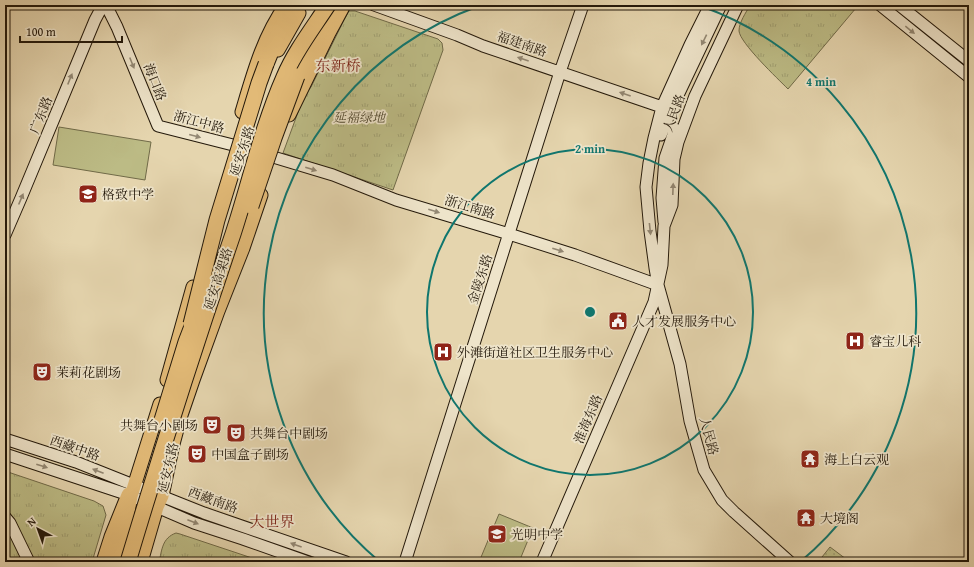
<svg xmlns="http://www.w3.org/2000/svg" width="974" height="567" font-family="'Gentium Book Plus','Noto Serif SC',serif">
  <defs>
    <pattern id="grass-dots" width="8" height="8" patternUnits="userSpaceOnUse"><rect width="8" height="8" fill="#bcbb85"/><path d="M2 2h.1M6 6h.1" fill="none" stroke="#a1a072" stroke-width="1.8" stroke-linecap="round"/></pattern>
    <pattern id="park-tufts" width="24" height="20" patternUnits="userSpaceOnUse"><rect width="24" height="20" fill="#bcbb85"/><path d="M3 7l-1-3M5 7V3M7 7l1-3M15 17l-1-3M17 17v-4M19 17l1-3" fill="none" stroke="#a1a072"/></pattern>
  </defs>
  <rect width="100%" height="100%" fill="#e5d5ae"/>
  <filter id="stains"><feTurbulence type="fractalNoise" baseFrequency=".005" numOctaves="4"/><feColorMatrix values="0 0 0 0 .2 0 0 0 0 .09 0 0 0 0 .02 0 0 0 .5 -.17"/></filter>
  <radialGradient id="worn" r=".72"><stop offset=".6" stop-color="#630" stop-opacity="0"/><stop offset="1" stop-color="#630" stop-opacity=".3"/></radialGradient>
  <path fill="url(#grass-dots)" stroke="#706a48" d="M830,547L850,562H818Z"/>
  <path fill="url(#park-tufts)" stroke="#706a48" d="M750,5H856V8L788,89C778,79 740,43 739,31C739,22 746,13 750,5Z
    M349,11H355L438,39L442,43L443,50L393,190L283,153L304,96L311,87L344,20Z
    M5,471L94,501L103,506L106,515L92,562H5Z
    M176,533L180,534L264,562H159C162,550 162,538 176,533Z"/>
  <path fill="#bcbb85" stroke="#706a48" d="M59,127L151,142L145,180L53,165Z
    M499,514L533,528L519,562H479Z"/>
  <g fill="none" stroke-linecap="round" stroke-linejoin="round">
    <defs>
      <path id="secondary" d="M106,5L117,27L158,126L233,145L333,175L396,200L509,234L575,255L658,285
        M374,5L457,35L483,46L662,107
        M710,5L690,45L662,107L654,138L649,163L646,187L650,231L655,268L658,285L680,364L690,421L704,470L722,500L734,512L790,562
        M880,5L969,77
        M899,5L969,61
        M661,135L671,110L721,5
        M664,222L662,198L665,158L675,129
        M5,235L21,198L95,20L103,5
        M5,439L76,462L204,513L346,562
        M5,454L129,495L194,523L243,539L308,562
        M5,517L10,523L29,562
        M405,562L560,72L583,5
        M542,562L654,302L662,265L664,226L672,205L674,159L678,142L695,96L738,5"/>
      <path id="primary" d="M278,50L299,13
        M242,112C253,75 263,37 286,5
        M289,115L329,33L344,5
        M167,380L193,287
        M115,562L127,518L131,496L160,404
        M141,562L157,507L162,496L173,444L180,418L193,380L218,311L243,248L261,195"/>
      <path id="highway" d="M266,64L281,27L298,5
        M297,76L332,8
        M104,562L112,537L129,495"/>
    </defs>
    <use href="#secondary" stroke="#23180a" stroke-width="13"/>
    <use href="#primary" stroke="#23180a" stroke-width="15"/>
    <use href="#highway" stroke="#23180a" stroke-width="17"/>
    <use href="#secondary" stroke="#eee4ca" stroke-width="11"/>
    <use href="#primary" stroke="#e2ba77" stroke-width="13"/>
    <use href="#highway" stroke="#e2ba77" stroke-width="15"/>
    <defs>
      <path id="highway-bridge" d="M251,206L274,138L297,76
        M191,324L217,220L259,83L266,64
        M162,420L186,342L196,316
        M128,562C161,452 196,343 233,234C250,182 262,127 284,77C295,51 313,28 328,5"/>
    </defs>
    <use href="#highway-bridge" stroke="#23180a" stroke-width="17" stroke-linecap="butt"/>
    <use href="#highway-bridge" stroke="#e2ba77" stroke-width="15"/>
  </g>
  <defs><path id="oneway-solid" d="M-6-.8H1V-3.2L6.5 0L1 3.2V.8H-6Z"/></defs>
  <g fill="#938874">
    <use href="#oneway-solid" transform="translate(910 30) rotate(39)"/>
    <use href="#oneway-solid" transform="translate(704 40) rotate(116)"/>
    <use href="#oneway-solid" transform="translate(523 59) rotate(-161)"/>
    <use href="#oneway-solid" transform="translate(132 63) rotate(68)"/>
    <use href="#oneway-solid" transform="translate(70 79) rotate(-68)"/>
    <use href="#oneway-solid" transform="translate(625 94) rotate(-161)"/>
    <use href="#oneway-solid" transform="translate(195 136) rotate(15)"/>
    <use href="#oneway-solid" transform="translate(311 169) rotate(17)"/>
    <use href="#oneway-solid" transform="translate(673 189) rotate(-88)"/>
    <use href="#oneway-solid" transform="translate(21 199) rotate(-67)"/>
    <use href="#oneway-solid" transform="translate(434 211) rotate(17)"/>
    <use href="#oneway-solid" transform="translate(650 229) rotate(84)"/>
    <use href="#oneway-solid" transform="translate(558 250) rotate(18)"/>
    <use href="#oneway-solid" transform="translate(42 466) rotate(18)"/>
    <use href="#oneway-solid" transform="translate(98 471) rotate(-159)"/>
    <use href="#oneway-solid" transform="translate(193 522) rotate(21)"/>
    <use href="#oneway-solid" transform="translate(296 545) rotate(-160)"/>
  </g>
  <g fill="none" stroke="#0f766e" stroke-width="2">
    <circle cx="590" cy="312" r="163"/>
    <path d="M380 562A326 326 0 0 1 479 6M701 6A326 326 0 0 1 800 562"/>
  </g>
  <defs>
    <symbol id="school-square" viewBox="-11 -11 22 22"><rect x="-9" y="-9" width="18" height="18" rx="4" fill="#8f2418" stroke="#eee4ca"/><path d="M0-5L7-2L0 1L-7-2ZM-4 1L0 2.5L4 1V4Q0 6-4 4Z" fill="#fff"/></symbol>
    <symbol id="civic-square" viewBox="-11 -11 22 22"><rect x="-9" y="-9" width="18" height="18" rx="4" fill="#8f2418" stroke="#eee4ca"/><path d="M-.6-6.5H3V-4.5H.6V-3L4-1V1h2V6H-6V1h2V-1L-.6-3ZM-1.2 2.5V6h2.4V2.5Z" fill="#fff"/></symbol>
    <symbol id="hospital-square" viewBox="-11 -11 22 22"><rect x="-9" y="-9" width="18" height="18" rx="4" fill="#8f2418" stroke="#eee4ca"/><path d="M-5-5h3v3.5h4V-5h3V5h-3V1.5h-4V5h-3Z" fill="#fff"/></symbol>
    <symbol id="theatre-square" viewBox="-11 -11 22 22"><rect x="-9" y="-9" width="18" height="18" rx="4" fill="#8f2418" stroke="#eee4ca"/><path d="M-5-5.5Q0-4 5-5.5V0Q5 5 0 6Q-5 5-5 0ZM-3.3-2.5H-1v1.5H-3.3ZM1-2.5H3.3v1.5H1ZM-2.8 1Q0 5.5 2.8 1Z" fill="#fff"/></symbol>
    <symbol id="temple-square" viewBox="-11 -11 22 22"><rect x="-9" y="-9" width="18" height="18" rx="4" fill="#8f2418" stroke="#eee4ca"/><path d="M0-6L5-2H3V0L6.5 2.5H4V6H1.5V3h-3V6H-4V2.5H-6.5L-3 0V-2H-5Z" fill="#fff"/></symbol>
  </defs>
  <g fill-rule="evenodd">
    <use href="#school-square" x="77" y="183" width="22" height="22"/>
    <use href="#civic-square" x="607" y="310" width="22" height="22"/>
    <use href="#hospital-square" x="844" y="330" width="22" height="22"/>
    <use href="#hospital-square" x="432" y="341" width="22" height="22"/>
    <use href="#theatre-square" x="31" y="361" width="22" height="22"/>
    <use href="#theatre-square" x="201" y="414" width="22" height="22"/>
    <use href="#theatre-square" x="225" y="422" width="22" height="22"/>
    <use href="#theatre-square" x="186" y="443" width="22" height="22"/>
    <use href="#temple-square" x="799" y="448" width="22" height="22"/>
    <use href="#temple-square" x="795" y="507" width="22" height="22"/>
    <use href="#school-square" x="486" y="523" width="22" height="22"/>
  </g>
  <g text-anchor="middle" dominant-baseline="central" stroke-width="3.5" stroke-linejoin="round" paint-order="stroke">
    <g font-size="13" fill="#23180a" stroke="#eee4ca">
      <text transform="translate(522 44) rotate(19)">福建南路</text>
      <text transform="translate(155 82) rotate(68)">海口路</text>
      <text transform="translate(674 113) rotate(-69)">人民路</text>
      <text transform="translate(41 115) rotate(-68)">广东路</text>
      <text transform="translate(199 122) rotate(15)">浙江中路</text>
      <text transform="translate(242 151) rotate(-72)">延安东路</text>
      <text transform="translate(470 207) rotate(17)">浙江南路</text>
      <text transform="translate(218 279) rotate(-72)">延安高架路</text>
      <text transform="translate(480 279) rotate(-72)">金陵东路</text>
      <text transform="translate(588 419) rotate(-67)">淮海东路</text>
      <text transform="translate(709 436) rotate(75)">人民路</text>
      <text transform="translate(75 448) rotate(19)">西藏中路</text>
      <text transform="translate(168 468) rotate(-77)">延安东路</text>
      <text transform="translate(213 500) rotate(20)">西藏南路</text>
    </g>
    <g font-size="13" font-style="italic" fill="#51492f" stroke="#eee4ca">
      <text x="359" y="117">延福绿地</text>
    </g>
    <g font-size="13" fill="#23180a" stroke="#eee4ca" text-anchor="start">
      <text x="102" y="194">格致中学</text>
      <text x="632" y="321">人才发展服务中心</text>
      <text x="869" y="341">睿宝儿科</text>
      <text x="457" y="352">外滩街道社区卫生服务中心</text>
      <text x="56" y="372">茉莉花剧场</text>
      <text x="198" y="425" text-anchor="end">共舞台小剧场</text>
      <text x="250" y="433">共舞台中剧场</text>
      <text x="211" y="454">中国盒子剧场</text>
      <text x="824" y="459">海上白云观</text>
      <text x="820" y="518">大境阁</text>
      <text x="511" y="534">光明中学</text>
    </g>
    <g font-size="15" fill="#7a1f14" stroke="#eee4ca">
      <text x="338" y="65">东新桥</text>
      <text x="272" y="521">大世界</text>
    </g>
  </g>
  <circle cx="590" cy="312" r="6" fill="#0f766e" stroke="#eee4ca" stroke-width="2"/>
  <g font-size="12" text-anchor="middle" font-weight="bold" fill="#0f766e" stroke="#eee4ca" stroke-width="3.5" stroke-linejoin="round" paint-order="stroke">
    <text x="821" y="86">4 min</text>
    <text x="590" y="153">2 min</text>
  </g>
  <rect width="974" height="567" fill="none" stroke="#e5d5ae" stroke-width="20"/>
  <rect x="6" y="6" width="962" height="555" fill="none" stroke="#23180a" stroke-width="2"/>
  <rect x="10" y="10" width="954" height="547" fill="none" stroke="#23180a"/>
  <g transform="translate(38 529) rotate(319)" stroke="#eee4ca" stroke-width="3" paint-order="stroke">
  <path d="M0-3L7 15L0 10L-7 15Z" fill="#23180a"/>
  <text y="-6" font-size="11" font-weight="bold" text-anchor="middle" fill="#23180a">N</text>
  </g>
  <path d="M20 36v6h102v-6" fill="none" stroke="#23180a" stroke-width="2"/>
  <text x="26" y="36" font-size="12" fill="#23180a" stroke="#eee4ca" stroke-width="3" paint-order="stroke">100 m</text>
  <rect width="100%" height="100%" filter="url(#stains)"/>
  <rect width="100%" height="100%" fill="url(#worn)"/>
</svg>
